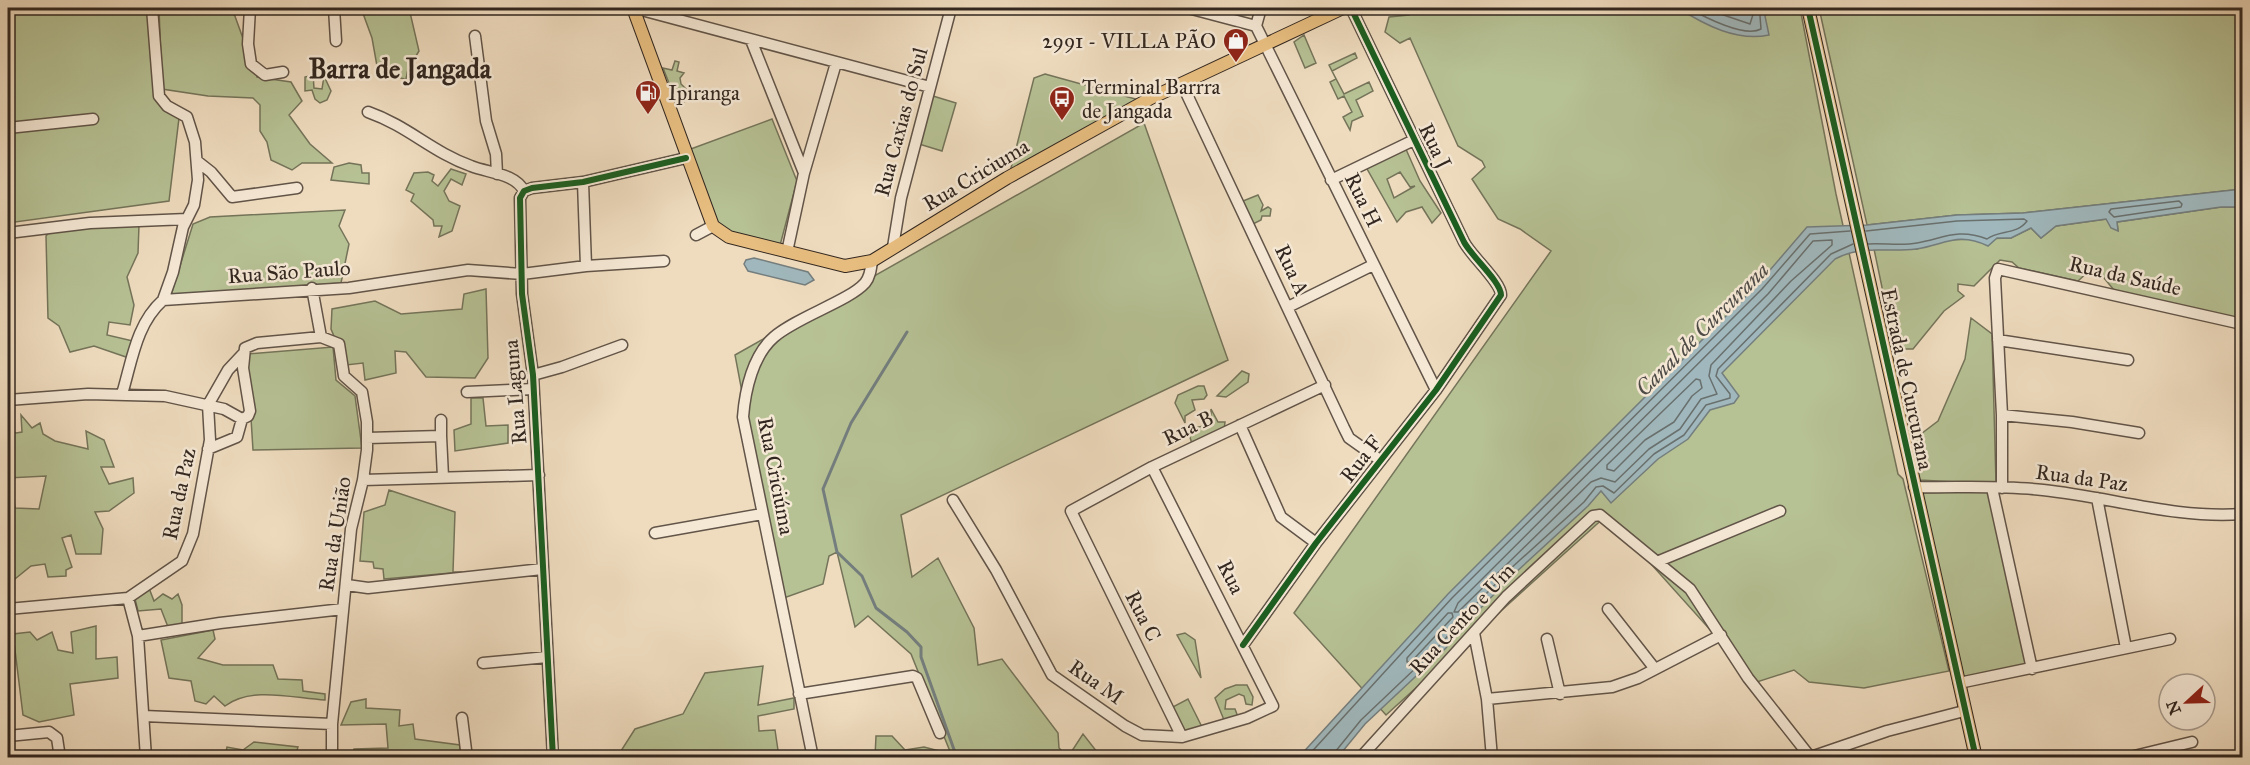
<svg xmlns="http://www.w3.org/2000/svg" width="2250" height="765" font-family="'IM FELL Great Primer',serif">
  <rect width="100%" height="100%" fill="#efdcbf"/>
  <filter id="stains"><feTurbulence type="fractalNoise" baseFrequency=".00333" numOctaves="4"/><feColorMatrix values="0 0 0 0 .2 0 0 0 0 .09 0 0 0 0 .02 0 0 0 .5 -.17"/></filter>
  <radialGradient id="worn" r=".72"><stop offset=".6" stop-color="#630" stop-opacity="0"/><stop offset="1" stop-color="#630" stop-opacity=".3"/></radialGradient>
  <path fill="#b6c194" stroke="#74745a" stroke-width="1.5" fill-rule="evenodd" d="M8,8H149L152,73L158,102L179,118L169,201L8,223Z
    M159,8H232L257,77L291,82L302,101L289,115L310,144L332,163H302L292,170L271,160L267,142L260,131V105L253,98L208,96L162,89Z
    M361,8H383L386,10L409,8L419,51L408,69L406,79L385,76V66H377L372,38Z
    M1419,8H1800L1836,194L1898,474L1903,479L1949,671L1864,688L1809,682L1794,670L1757,682L1607,515L1386,715L1294,613L1551,251L1520,229L1498,219L1472,179L1485,167L1482,161L1458,146L1410,38L1400,43L1385,32L1389,17L1409,15Z
    M1819,8H2242V189L2023,213L1957,215L1867,225Z
    M1304,35L1316,63L1305,68L1294,42Z
    M1355,53L1357,58L1332,71L1344,94L1369,82L1373,91L1356,100L1363,116L1352,121L1350,130L1343,117L1352,112L1344,96L1338,99L1330,82L1336,79L1329,65Z
    M675,61L679,62L677,71L684,73L680,78L681,84L687,90L684,102L670,104L663,88L669,83L663,68L672,70Z
    M1045,74L1139,100L1010,172L1034,78Z
    M313,75L314,88L322,89L324,76L331,91L327,100L320,103L315,99L312,90L305,91V77Z
    M933,96L956,103L942,151L919,144Z
    M772,119L797,181L778,253L713,232L680,153Z
    M1144,123L1228,360L901,515L912,577L938,558L974,628L978,665L1002,659L1058,733L1059,748L1068,757L1083,734L1101,757H875L876,736H892L905,750L924,747L951,754L911,654L868,616L855,627L837,552L829,556L823,584L781,599L735,355Z
    M1405,147L1420,181L1441,213L1432,223L1422,207L1406,212L1397,222L1366,167ZM1400,172L1410,187L1415,186L1394,198L1387,179Z
    M349,163L361,165L362,173H369V184L331,180L334,167Z
    M451,169L466,174L462,185L451,179L444,191L449,201L460,206L452,231L439,237L442,226H434L433,220L411,201L414,194L406,190L414,173L428,172L434,175L432,181L438,186Z
    M1258,195L1263,205L1261,211L1268,207L1271,209L1270,216H1262L1261,220L1251,225L1243,210V201Z
    M2221,207H2242V321L2114,290L2099,272H2088L2078,281L2019,268L2012,262L2000,260L1974,286L1958,284V291L1964,296L1944,311L1913,349H1905L1893,340L1874,249H1917L1944,240L2011,238L2031,228L2041,238L2056,226L2107,219L2118,230L2117,222Z
    M345,210L339,226L349,244L341,283L171,295L193,224L210,217Z
    M139,225L138,253L127,277L134,305L130,325L109,322L107,335L133,341L126,357L94,346L70,352L59,326L48,318L46,236L51,230Z
    M486,289L488,358L475,378L426,377L406,352L395,351L396,373L365,380L363,363L346,365L331,329L332,309L375,301L401,314L462,309L464,294Z
    M1971,318L1992,334L1996,484L1919,480L1913,440L1938,421L1965,359Z
    M333,347L336,380L355,396L362,448L253,450L247,354Z
    M1242,371L1249,374L1248,382L1226,397L1217,396Z
    M1198,386H1204L1207,395L1204,399L1192,400L1195,410L1185,416V423L1175,403L1178,395Z
    M471,398H483L486,426L508,425V443L455,451L454,430L471,424Z
    M1211,409L1218,422H1225L1224,430L1192,444L1189,434L1194,428L1209,425L1208,416L1211,415Z
    M21,415L32,428L40,423L43,434L55,441L88,449L86,431L104,440L114,467H101L109,484L133,478L134,493L109,511L95,512L103,529L101,554H76L71,535L62,538L72,567L66,570V576L48,577L45,564L31,566L10,583L11,593H8V557L14,556L13,542L8,541V495L13,494L15,508L39,509L46,476L8,478V429L16,433L22,432Z
    M389,490L455,512L453,572H462L384,579L383,569L374,568L373,562L360,561L364,512L385,505Z
    M1988,491L2027,666L1964,678L1922,493Z
    M149,588L154,601L163,594L172,599L178,594L182,605V626L168,627L161,609L138,611L135,599Z
    M96,626V659L117,657L118,678L70,684L74,715L39,722L23,715L13,634L30,632L37,640L52,632L58,650L73,653L71,632Z
    M213,630L215,639L198,658L223,665H273L278,679L302,680L303,691L325,694V700C292,698 252,686 225,706L214,696L206,704L195,701L191,681L169,678L161,640Z
    M1185,633L1195,640L1201,678L1177,635Z
    M763,666L758,705L794,698V709L758,716L759,731L775,730L779,757H613L621,751L635,729L683,714L705,673Z
    M1236,685H1247L1253,697L1252,705L1246,704L1244,696L1239,694L1226,700L1225,709H1235L1238,717L1224,720L1215,698L1225,689Z
    M366,699V708L400,710L399,726L413,724L415,739L460,745L461,757H352L354,749L388,748L386,724L341,725L351,702Z
    M1188,699L1202,727L1176,733L1167,710Z
    M254,742L298,747L295,757H212V751L226,752L227,747L243,750Z"/>
  <path fill="#a0b8bd" stroke="#747e7e" stroke-width="1.5" d="M1678,8H1770L1765,16L1769,35C1737,42 1705,25 1678,8Z
    M2242,189V207H2221L2117,222L2118,231L2111,228L2106,219L2056,226L2041,238L2031,228L2011,238H1997L1988,246C1957,231 1945,245 1916,249C1887,253 1863,244 1835,259L1722,373L1739,396L1734,403L1710,410L1688,439L1658,459L1611,503L1601,491L1588,506L1514,574L1464,625L1446,648L1365,724L1338,757L1298,758L1448,594L1758,284L1807,227L1867,225L1957,215L2023,213Z
    M754,258L808,272L814,280L805,285L748,271L744,264L746,260Z"/>
  <g fill="none" stroke-linecap="round" stroke-linejoin="round">
    <path stroke="#69706e" stroke-width="1.5" d="M1689,8C1704,17 1745,38 1761,29L1760,16L1763,8
      M1703,8L1750,24L1755,8
      M2179,201L2182,204L2181,207L2114,217L2109,212L2111,209Z
      M1866,231L1957,221L2024,219L2027,221C2017,235 1999,230 1987,239C1958,228 1944,238 1917,243C1902,246 1884,243 1868,244
      M1832,240V245L1791,281L1711,365L1709,376L1717,394L1701,399L1680,429L1649,449L1615,482L1601,478L1591,482L1458,612H1454L1458,603L1768,294L1813,241Z
      M1696,379L1700,380L1702,388L1692,396L1674,422L1645,440L1614,471L1607,469V465Z
      M1448,613H1452L1453,617L1411,662H1407V658Z
      M1306,758L1452,598L1762,289L1810,234L1850,231
      M1334,758L1335,752L1361,720L1441,644L1460,621L1509,570L1584,502L1596,487L1603,486L1614,493L1654,454L1684,435L1706,405L1730,398V394L1716,376L1718,369L1831,254L1853,244"/>
    <path stroke="#747e7e" stroke-width="3" d="M907,332L851,423L823,489L837,552L862,576L876,608L907,632L921,647V657L957,758"/>
    <defs>
      <path id="minor" d="M152,8L159,96L167,106L187,117L195,142L198,180L194,205L183,227L173,272L163,300
        M250,8L248,44L251,64L265,75L283,72
        M334,8L336,41
        M634,8L930,87
        M1188,8L1256,26
        M1256,26L1436,390
        M1256,26L1261,8
        M475,36L486,121L496,154L497,174
        M751,40L804,173
        M1182,84L1344,428L1349,438L1380,460
        M368,112C408,126 432,152 471,166C488,173 515,173 524,191
        M8,128L93,119
        M197,161L211,172L232,197L297,188
        M1331,180L1414,140
        M583,182L586,266
        M8,233L90,223L187,219
        M696,235L713,226
        M893,247L901,198L951,8
        M787,252L804,173L836,63
        M312,288L321,337L339,344L344,376L362,392L367,422V450L363,480L351,529L332,724V758
        M1288,307L1373,265
        M1998,340L2128,360
        M533,375L562,367L622,345
        M467,392L533,389
        M122,394C132,361 136,324 163,300L349,288L468,270L522,274L586,266L664,261
        M8,400L88,394L165,396L224,409L242,419L248,416L250,411L243,368L245,348L257,343L321,337
        M208,405L228,370L243,354
        M2002,415L2072,422L2139,433
        M1240,425L1281,517L1316,543
        M441,436L443,477
        M367,438L441,436V420
        M208,449L237,437L242,419
        M363,480L539,475
        M1914,487C1957,488 2000,485 2043,490C2110,497 2175,519 2242,514
        M1992,488L2032,669
        M2002,488V415L1995,278L1998,269L2242,324
        M2097,498L2126,648
        M953,500L996,570L1052,675L1125,726L1142,735L1182,737L1247,718L1273,706L1152,467
        M655,533L762,514
        M1659,561L1780,511
        M347,585L368,588L542,569
        M128,598L138,636L146,758
        M8,609L128,598L182,561L193,534L210,440L208,405
        M1608,609L1655,669
        M1474,633L1487,699L1492,758
        M138,636L220,623L343,609
        M1547,639L1560,694
        M1243,645L1316,543L1436,390L1501,295C1501,282 1472,257 1464,242L1351,8
        M483,663L547,657
        M1959,683L2170,639
        M799,694L913,676L917,678L940,733
        M1487,699L1612,687L1638,678L1721,635
        M144,716L332,724
        M462,718L467,758
        M8,736L49,732L57,738L60,758
        M1182,737L1071,511L1152,467L1325,385
        M553,758L533,375L522,294L520,198L524,191L532,188L583,182L686,158
        M813,758L743,417C745,390 753,355 774,337C797,317 849,301 865,283C870,277 871,269 872,261
        M821,758H835
        M1360,758L1506,597L1593,516L1600,515L1690,589L1748,678L1811,758
        M1808,758L1887,731L1964,711
        M2126,758L2192,742"/>
      <path id="major" d="M633,8L713,226L729,237L845,266L872,261L1007,178L1151,98L1343,8
        M1808,8L1976,758"/>
    </defs>
    <use href="#minor" stroke="#615448" stroke-width="13"/>
    <use href="#major" stroke="#322720" stroke-width="14"/>
    <use href="#minor" stroke="#f5e8d5" stroke-width="10"/>
    <use href="#major" stroke="#e8be80" stroke-width="12"/>
    <defs>
      <path id="cycleway" d="M1808,8L1976,758
        M1243,645L1316,543L1436,390L1501,295C1501,282 1472,257 1464,242L1351,8
        M553,758L533,375L522,294L520,198L524,191L532,188L583,182L686,158"/>
    </defs>
    <use href="#cycleway" stroke="#f5e8d5" stroke-width="10"/>
    <use href="#cycleway" stroke="#1b5e20" stroke-width="6"/>
  </g>
  <defs>
    <symbol id="shop-pin" viewBox="-11 -11 22 30"><path d="M0 17L-7.5 6A9.5 9.5 0 1 1 7.5 6Z" fill="#8f2418" stroke="#f5e8d5"/><path d="M-5-2.5h2.3a2.7 3.5 0 0 1 5.4 0H5L5.5 6h-11ZM-1.5-2.5h3a1.5 2.3 0 0 0-3 0Z" fill="#fff"/></symbol>
    <symbol id="fuel-pin" viewBox="-11 -11 22 30"><path d="M0 17L-7.5 6A9.5 9.5 0 1 1 7.5 6Z" fill="#8f2418" stroke="#f5e8d5"/><path d="M-5.5-6h7V0h2V4h1.3V-2.5L3-4.5l.8-.8L6-3V5H2.5V1h-1V6h-7ZM-4.2-4.7v3.2H.2V-4.7Z" fill="#fff"/></symbol>
    <symbol id="bus-pin" viewBox="-11 -11 22 30"><path d="M0 17L-7.5 6A9.5 9.5 0 1 1 7.5 6Z" fill="#8f2418" stroke="#f5e8d5"/><path d="M-5-6H5V4H4V6H2V4H-2V6H-4V4H-5ZM-3.5-4V0h7V-4ZM-3.5 1.2v1.5H-2V1.2ZM2 1.2v1.5H3.5V1.2Z" fill="#fff"/></symbol>
  </defs>
  <g fill-rule="evenodd">
    <use href="#shop-pin" x="1221" y="26" width="30" height="40"/>
    <use href="#fuel-pin" x="633" y="78" width="30" height="40"/>
    <use href="#bus-pin" x="1047" y="84" width="30" height="40"/>
  </g>
  <g text-anchor="middle" dominant-baseline="central" stroke-width="5" stroke-linejoin="round" paint-order="stroke">
    <g font-size="21" fill="#322720" stroke="#f5e8d5" text-anchor="start">
      <text x="1216" y="41" text-anchor="end">2991 - VILLA PÃO</text>
      <text x="1082" y="87">Terminal Barrra<tspan x="1082" dy="24">de Jangada</tspan></text>
      <text x="668" y="93">Ipiranga</text>
    </g>
    <g font-size="21" fill="#322720" stroke="#f5e8d5">
      <text transform="translate(901 122) rotate(-75)">Rua Caxias do Sul</text>
      <text transform="translate(1435 146) rotate(64)">Rua J</text>
      <text transform="translate(976 175) rotate(-31)">Rua Criciuma</text>
      <text transform="translate(1363 200) rotate(64)">Rua H</text>
      <text transform="translate(1292 270) rotate(65)">Rua A</text>
      <text transform="translate(289 272) rotate(-4)">Rua São Paulo</text>
      <text transform="translate(2125 276) rotate(13)">Rua da Saúde</text>
      <text transform="translate(1907 379) rotate(78)">Estrada de Curcurana</text>
      <text transform="translate(515 392) rotate(-95)">Rua Laguna</text>
      <text transform="translate(1188 428) rotate(-26)">Rua B</text>
      <text transform="translate(1361 459) rotate(-52)">Rua F</text>
      <text transform="translate(776 476) rotate(79)">Rua Criciúma</text>
      <text transform="translate(2082 478) rotate(8)">Rua da Paz</text>
      <text transform="translate(179 494) rotate(-78)">Rua da Paz</text>
      <text transform="translate(335 534) rotate(-81)">Rua da União</text>
      <text transform="translate(1231 577) rotate(63)">Rua</text>
      <text transform="translate(1143 616) rotate(63)">Rua C</text>
      <text transform="translate(1462 619) rotate(-47)">Rua Cento e Um</text>
      <text transform="translate(1096 682) rotate(35)">Rua M</text>
    </g>
    <g font-size="22" font-style="italic" fill="#4e4b47" stroke="#f5e8d5">
      <text transform="translate(1702 329) rotate(-45)">Canal de Curcurana</text>
    </g>
    <g font-size="27" font-weight="bold" fill="#322720" stroke="#f5e8d5">
      <text x="400" y="68">Barra de Jangada</text>
    </g>
  </g>
  <rect width="2250" height="765" fill="none" stroke="#efdcbf" stroke-width="30"/>
  <rect x="9" y="9" width="2232" height="747" fill="none" stroke="#322720" stroke-width="3"/>
  <rect x="15" y="15" width="2220" height="735" fill="none" stroke="#322720" stroke-width="1.5"/>
  <g transform="translate(2187 702) rotate(248)"><circle r="28" fill="#f5e8d5" stroke="#a79b8d" stroke-width="1.5"/>
  <path d="M0-4.5L10 22L0 15L-10 22Z" fill="#8f2418"/>
  <text y="-9" font-size="16" font-weight="bold" text-anchor="middle" fill="#322720">N</text>
  </g>
  <rect width="100%" height="100%" filter="url(#stains)"/>
  <rect width="100%" height="100%" fill="url(#worn)"/>
</svg>
